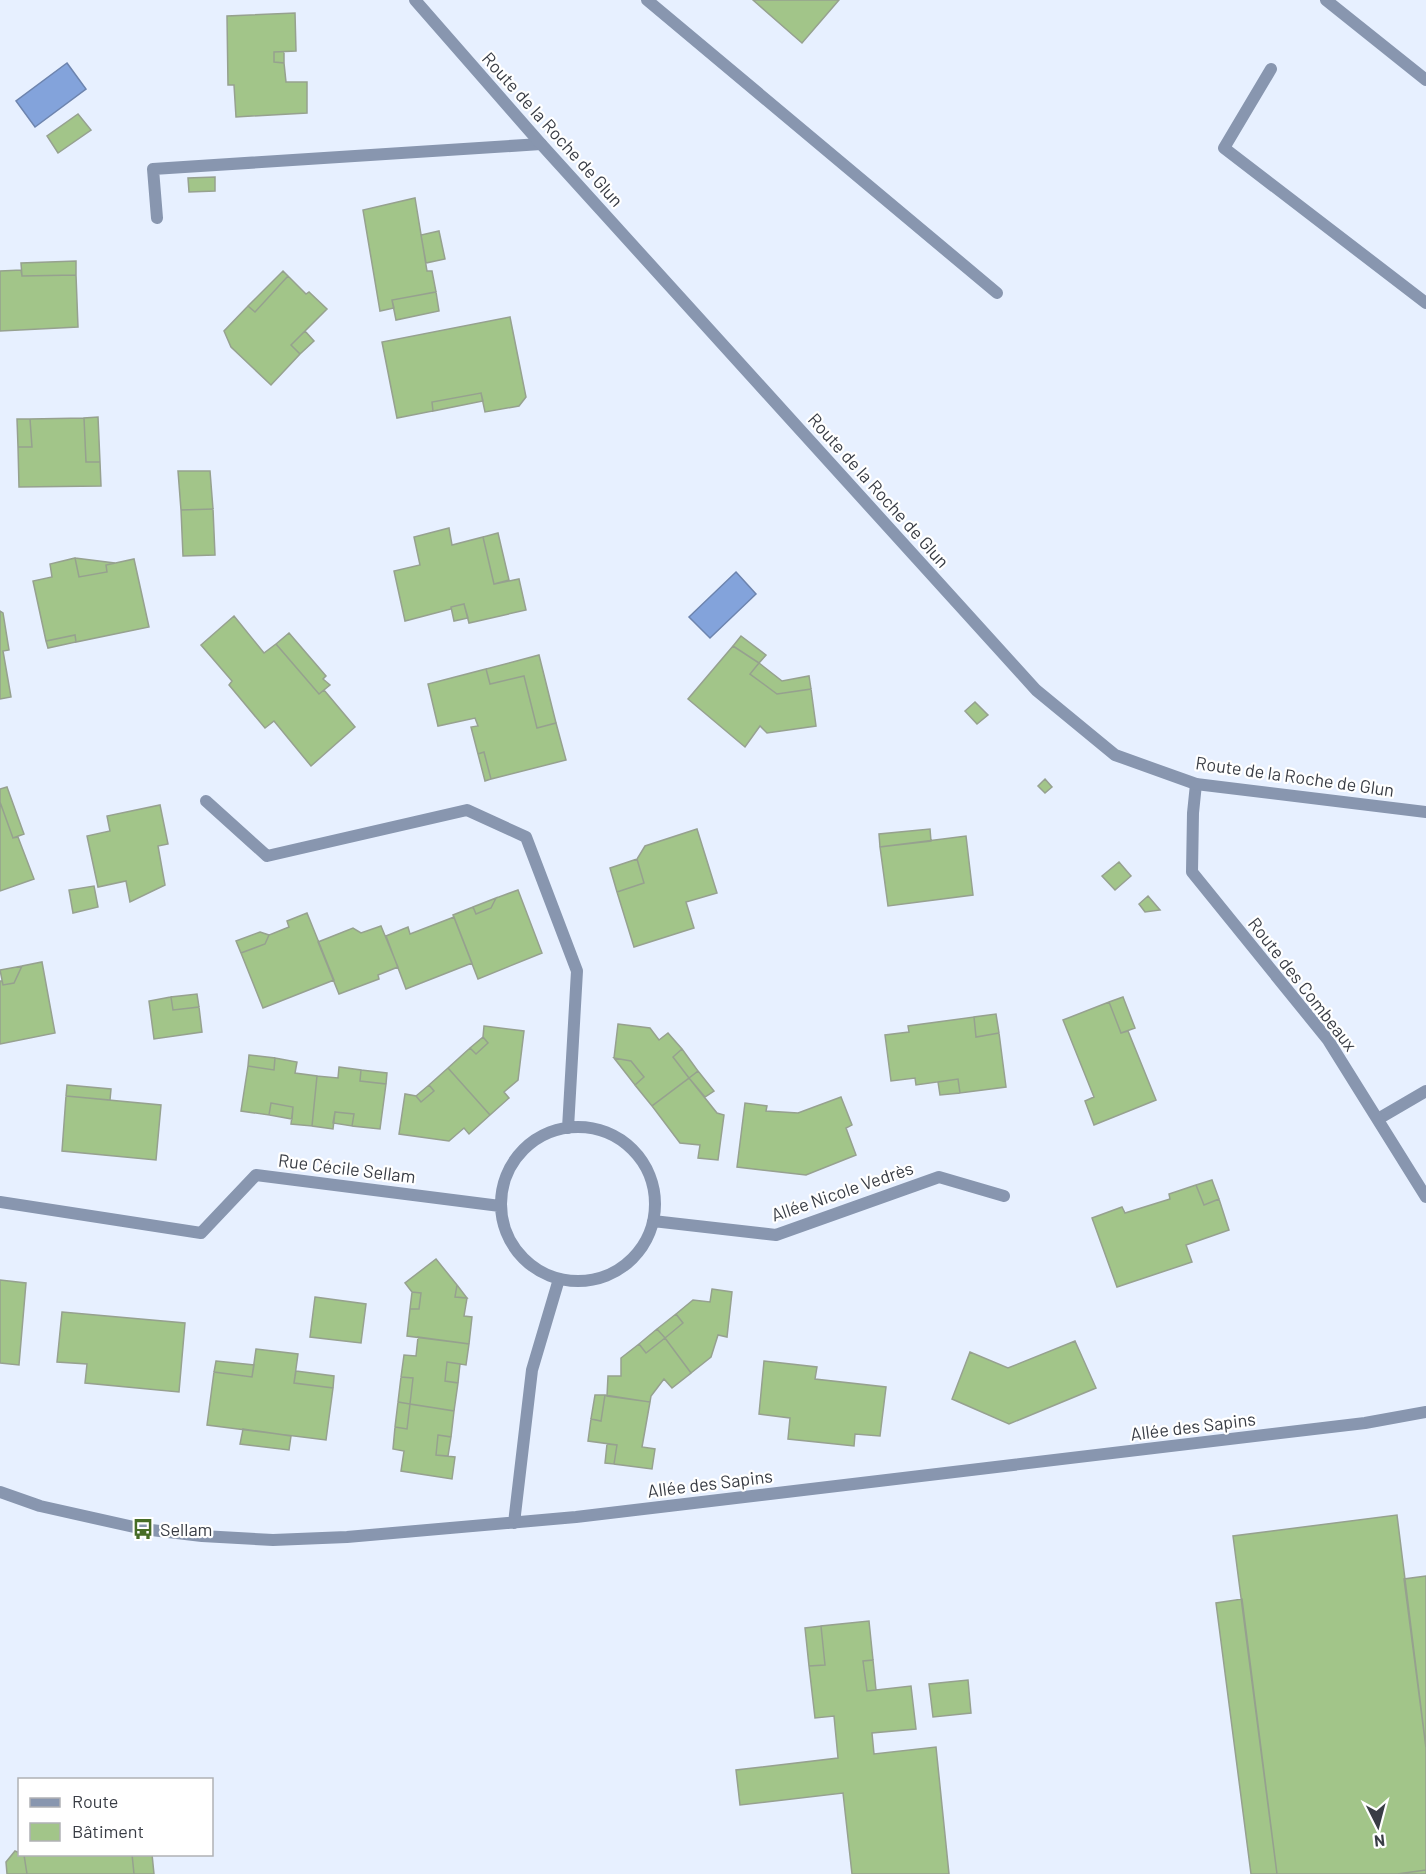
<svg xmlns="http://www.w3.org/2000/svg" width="1426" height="1874" font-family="Barlow,sans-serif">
  <rect width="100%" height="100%" fill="#e7f0ff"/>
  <path fill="#83a3db" stroke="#6d84ae" stroke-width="1.5" d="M67,63L86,89L35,127L16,101Z
    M736,572L756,594L710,638L689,617Z"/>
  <path fill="#a2c589" stroke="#96a18f" stroke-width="1.5" d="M753,0H839L802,43Z
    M295,13L296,51L274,52V62L284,63L286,82H307V113L236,117L234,85H228L227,16Z
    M274,52H284V63L274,62Z
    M78,114L91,130L58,153L47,136Z
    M215,177V191L189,192L188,178Z
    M415,198L427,271H432L436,292L392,300L394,308L380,311L363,210Z
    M439,231L445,259L426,263L421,235Z
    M76,261V275L22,276L21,263Z
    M21,270L22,276L76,275L78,327L0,331V271Z
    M283,271L288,276L255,312L248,306Z
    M288,276L306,294L309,292L327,309L291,345L300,354L271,385L231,347L224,331L248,306L255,312Z
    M436,292L439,311L396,320L392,300Z
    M510,317L526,397L519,406L485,412L481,393L432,402L433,411L397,418L382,342Z
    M305,331L314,341L300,354L291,345Z
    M481,393L483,401L433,411L432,402Z
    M98,417L100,462H86L84,418Z
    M84,418L86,462H100L101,486L19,487L18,447H32L30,419Z
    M17,419H30L32,447H18Z
    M178,471H210L213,509L181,510Z
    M213,509L215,555L183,556L181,510Z
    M449,528L452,545L483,537L494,584L519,579L526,610L469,623L464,604L451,607V609L405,621L394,571L420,565L414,537Z
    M498,533L509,580L494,584L483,537Z
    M75,558L115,563L106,565L107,572L79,577Z
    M75,558L79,577L107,572L106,565L134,559L149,627L76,642L75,635L46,641L33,581L52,577L50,564Z
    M464,604L468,618L454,621L451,607Z
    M0,611L3,613L9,650L3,651L11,697L0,699Z
    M234,616L264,653L276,644L319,694L324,690L355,727L311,766L274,721L265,728L229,685L232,681L201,645Z
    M289,633L326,676L323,679L330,685L319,694L276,644Z
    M75,635L76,642L48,648L46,641Z
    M741,636L766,655L759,663L733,646Z
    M733,646L759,663L750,674L777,694L811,689L816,726L767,733L760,726L745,747L688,699Z
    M539,655L556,723L537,728L524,676L490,684L486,669Z
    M759,663L782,681L809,676L811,689L777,694L750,674Z
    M486,669L490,684L524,676L537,728L556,723L566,760L491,779L484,752L478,754L471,727L478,726L475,718L438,726L428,684Z
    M975,702L988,715L977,724L965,711Z
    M484,752L491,779L485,781L478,754Z
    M1045,779L1052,787L1045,793L1038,786Z
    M7,787L24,834L13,838L0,802V789Z
    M0,802L13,838L18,837L34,879L0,891Z
    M160,805L168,844L158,846L165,885L130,902L126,881L98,887L87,836L110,831L107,816Z
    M697,829L717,893L686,902L694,928L634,947L617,892L644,883L637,859L645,846Z
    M930,829L931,841L880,847L879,834Z
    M966,836L973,895L888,906L880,847Z
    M637,859L644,883L617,892L610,868Z
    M1119,862L1131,876L1115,890L1102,876Z
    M94,886L98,907L73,913L69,890Z
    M518,890L542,953L478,979L453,915L473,907L476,914L491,908L496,898Z
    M1148,896L1160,910L1145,912L1139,904Z
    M496,898L491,908L476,914L473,907Z
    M307,913L334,980L263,1008L241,953L265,944L269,935L289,927L287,921Z
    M454,917L472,963L406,989L386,936L408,927L410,934Z
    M381,926L398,967L378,975L379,979L339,994L318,942L353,928L361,933Z
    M260,932L269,935L265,944L241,953L236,941Z
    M42,962L55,1033L0,1044V981H2L3,985L14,983L22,966Z
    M22,966L14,983L3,985L0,970Z
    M197,994L199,1007L173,1010L171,997Z
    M171,997L173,1010L199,1007L202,1032L154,1039L149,1001Z
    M1123,997L1135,1028L1121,1033L1109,1002Z
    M1109,1002L1121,1033L1128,1031L1156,1100L1094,1125L1085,1101L1094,1097L1063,1020Z
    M996,1014L999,1033L976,1037L974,1017Z
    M974,1017L976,1037L999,1033L1006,1087L960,1093L958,1079L916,1085L915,1078L891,1081L885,1035L909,1032L908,1026Z
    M618,1024L650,1028L659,1040L668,1033L682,1049L673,1057L689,1078L652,1106L635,1085L644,1077L631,1061L614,1058Z
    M484,1026L524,1031L518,1080L504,1092L509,1098L490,1115L448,1068L470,1048L476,1054L488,1043L483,1037Z
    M483,1037L488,1043L476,1054L470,1048Z
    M682,1049L698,1071L689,1078L673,1057Z
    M249,1055L275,1058L274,1070L248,1066Z
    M275,1058L297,1062L295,1073L317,1076L312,1126L291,1124L293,1107L271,1103L269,1115L241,1111L248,1066L274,1070Z
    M614,1058L631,1061L644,1077L635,1085Z
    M339,1067L361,1070L360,1081L386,1084L380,1129L352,1126L354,1114L335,1112L333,1129L312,1126L317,1076L338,1078Z
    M448,1068L490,1115L469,1134L464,1128L449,1141L399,1134L405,1094L416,1096L421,1102L434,1091L429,1085Z
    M361,1070L387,1073L386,1084L360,1081Z
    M698,1071L714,1091L705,1097L689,1078Z
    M689,1078L717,1113L724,1115L718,1160L698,1158L700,1145L680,1143L652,1106Z
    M958,1079L960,1093L940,1095L938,1082Z
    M67,1085L111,1089L110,1100L66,1096Z
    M429,1085L434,1091L421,1102L416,1096Z
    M66,1096L161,1105L156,1160L62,1151Z
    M841,1097L852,1125L846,1128L856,1155L806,1175L737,1167L745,1103L767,1106L766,1111L798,1113Z
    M271,1103L293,1107L292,1119L269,1115Z
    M335,1112L354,1114L352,1126L333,1123Z
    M1212,1180L1219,1199L1204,1205L1196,1185Z
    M1196,1185L1204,1205L1219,1199L1229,1230L1186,1245L1192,1262L1117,1287L1092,1218L1122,1207L1125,1213L1170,1199L1169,1194Z
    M436,1259L457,1285L455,1297L467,1298L464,1316L472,1317L469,1344L407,1336L410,1309H419L421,1293L412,1292L405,1283Z
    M0,1280L26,1283L19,1365L0,1363Z
    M457,1285L467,1298L455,1297Z
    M712,1289L732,1292L727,1337L718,1335L711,1357L691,1373L665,1338L683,1323L676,1314L693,1300L710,1302Z
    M412,1292L421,1293L419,1309H410Z
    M315,1297L366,1304L361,1343L310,1337Z
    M62,1312L185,1323L179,1392L85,1383L87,1364L57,1362Z
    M676,1314L683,1323L665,1338L657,1329Z
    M657,1329L665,1338L646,1353L639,1344Z
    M418,1337L469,1344L466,1365L447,1362L445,1381L458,1383L454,1411L410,1404L413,1378L401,1377L404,1355L416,1356Z
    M665,1338L691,1373L672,1388L664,1379L651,1396L650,1402L607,1396L608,1376H621V1358L639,1344L646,1353Z
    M1075,1341L1096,1388L1009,1424L952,1399L970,1352L1008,1368Z
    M256,1349L298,1354L294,1383L333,1388L326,1440L207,1425L214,1372L252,1377Z
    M216,1361L254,1365L252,1377L214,1372Z
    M764,1361L817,1367L815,1379L886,1387L880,1436L855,1434L854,1446L788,1439L790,1418L759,1414Z
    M447,1362L460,1364L458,1383L445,1381Z
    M296,1371L334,1376L333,1388L294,1383Z
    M401,1377L413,1378L410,1404L398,1402Z
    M595,1395H605L601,1421L591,1419Z
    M605,1395L650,1402L642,1447L655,1449L652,1469L614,1464L617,1445L588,1441L591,1419L601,1421Z
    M398,1402L410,1404L407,1429L395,1427Z
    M410,1404L454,1411L451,1437L438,1435L436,1455L455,1457L452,1479L401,1471L404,1451L393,1449L395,1427L407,1429Z
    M243,1429L291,1436L289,1450L240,1444Z
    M438,1435L451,1437L448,1456L436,1455Z
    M607,1444L617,1445L614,1464L605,1463Z
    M1397,1515L1426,1748V1870L1397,1874H1277L1233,1536Z
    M1426,1576V1748L1404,1579Z
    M1242,1599L1277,1874H1251L1216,1603Z
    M869,1621L873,1660L863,1661L867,1691L911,1686L916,1729L872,1733L874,1754L936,1747L949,1874H852L843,1793L740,1805L736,1770L838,1758L834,1716L815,1718L809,1666L825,1665L821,1626Z
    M821,1626L825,1665L809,1666L805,1628Z
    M873,1660L876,1690L867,1691L863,1661Z
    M968,1680L971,1713L933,1717L929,1684Z
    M15,1851L20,1853V1854L24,1855L27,1874H7L6,1862Z
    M132,1854H152L154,1874H134Z
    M132,1854L134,1874H27L24,1855Z
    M1426,1870V1874H1397Z"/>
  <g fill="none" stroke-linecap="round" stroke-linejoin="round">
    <path stroke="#8896af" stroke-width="12" d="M647,0L997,293
      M1326,0L1426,80
      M1271,69L1224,148L1426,303
      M157,218L153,169L541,144
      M1378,1119L1426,1091"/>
    <path stroke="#8896af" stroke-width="12" d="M1196,784L1193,813L1192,872L1328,1040L1426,1197
      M206,801L267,856L467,810L526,837L577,971L568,1128
      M501 1204a77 77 0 1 1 154 0a77 77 0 1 1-154 0Z
      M0,1202L201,1233L256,1175L500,1206
      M653,1221L776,1235L939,1177L1004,1196
      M0,1492L40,1506L143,1529L202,1536L273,1540L347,1537L576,1517L1365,1423L1426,1412
      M514,1523L532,1370L559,1279"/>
    <path stroke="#8896af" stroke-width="12" d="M415,0L541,144L1036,690L1115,755L1196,784L1426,812"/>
  </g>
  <defs>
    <symbol id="bus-bare" viewBox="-9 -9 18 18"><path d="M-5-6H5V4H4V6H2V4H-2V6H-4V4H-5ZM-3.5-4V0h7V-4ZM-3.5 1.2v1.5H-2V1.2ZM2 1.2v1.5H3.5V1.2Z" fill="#466c26" stroke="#fff" stroke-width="2.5" paint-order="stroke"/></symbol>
  </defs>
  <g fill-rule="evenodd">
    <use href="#bus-bare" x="128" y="1514" width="30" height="30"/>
  </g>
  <g text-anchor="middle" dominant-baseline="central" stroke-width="4.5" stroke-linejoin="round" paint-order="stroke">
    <g font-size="18" fill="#393d45" stroke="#fff">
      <text transform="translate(553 129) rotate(48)">Route de la Roche de Glun</text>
      <text transform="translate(879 490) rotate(48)">Route de la Roche de Glun</text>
      <text transform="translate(1295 776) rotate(8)">Route de la Roche de Glun</text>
      <text transform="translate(1303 984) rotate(52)">Route des Combeaux</text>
      <text transform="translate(347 1168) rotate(7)">Rue Cécile Sellam</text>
      <text transform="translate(842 1191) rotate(-19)">Allée Nicole Vedrès</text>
      <text transform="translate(1193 1426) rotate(-7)">Allée des Sapins</text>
      <text transform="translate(710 1483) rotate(-7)">Allée des Sapins</text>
    </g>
    <g font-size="18" fill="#393d45" stroke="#fff" text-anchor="start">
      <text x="160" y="1529">Sellam</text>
    </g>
  </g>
  <rect x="18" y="1778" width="195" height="78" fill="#ffffff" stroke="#b0b1b5" stroke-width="1.5"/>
  <rect x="30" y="1798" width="30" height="9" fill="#8896af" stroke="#b0b1b5" stroke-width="1.5"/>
  <text x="72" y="1808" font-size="18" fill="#393d45">Route</text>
  <rect x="30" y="1823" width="30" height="18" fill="#a2c589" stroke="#b0b1b5" stroke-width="1.5"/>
  <text x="72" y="1838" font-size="18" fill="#393d45">Bâtiment</text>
  <g transform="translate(1378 1826) rotate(174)" stroke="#ffffff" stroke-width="4.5" paint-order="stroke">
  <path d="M0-4.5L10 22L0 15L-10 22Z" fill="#393d45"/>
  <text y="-9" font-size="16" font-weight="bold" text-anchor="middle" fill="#393d45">N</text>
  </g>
</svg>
